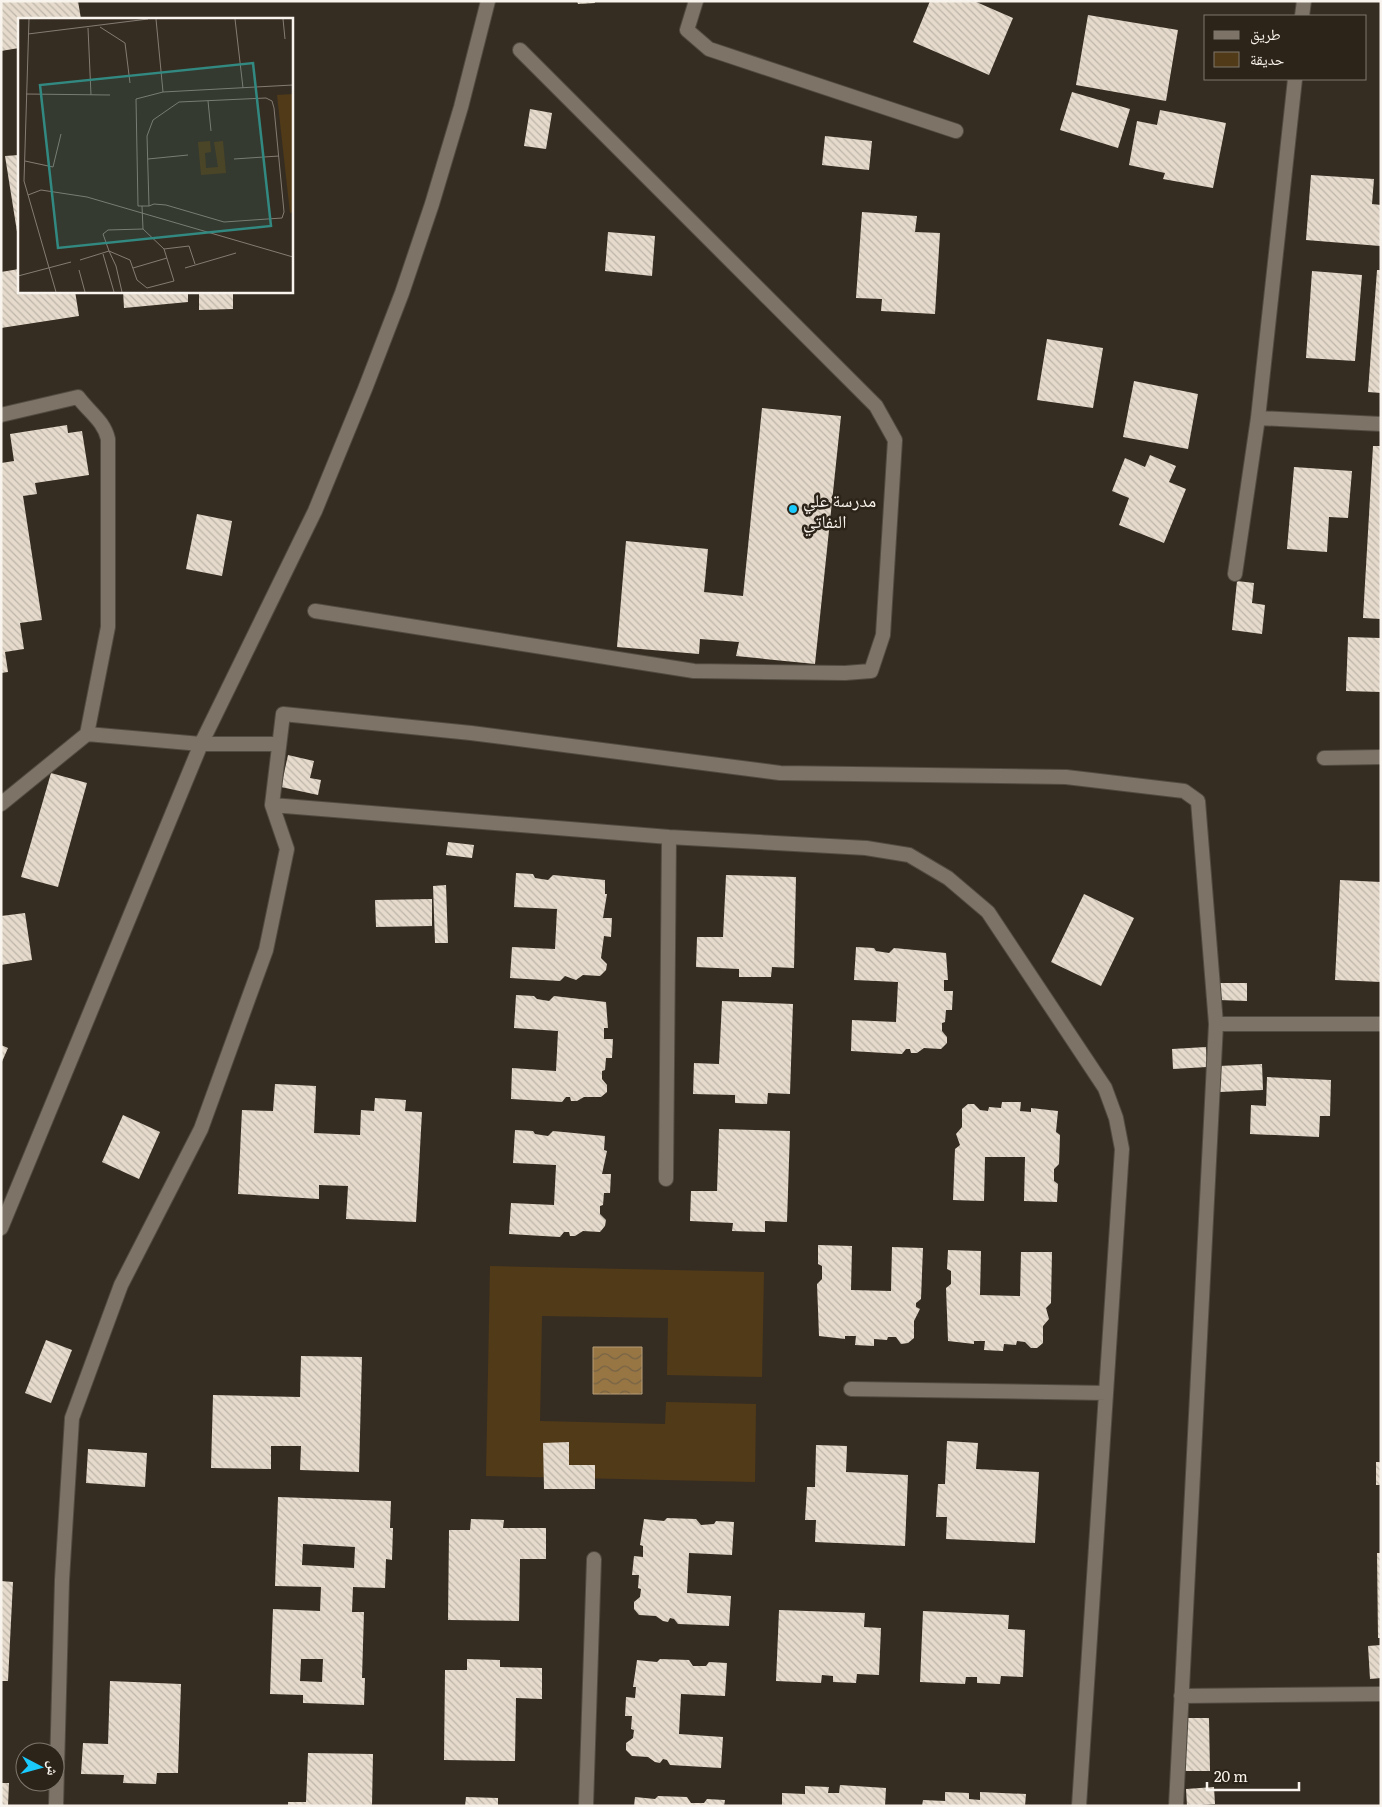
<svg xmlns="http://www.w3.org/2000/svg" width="1382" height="1807" font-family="Literata,'Noto Naskh Arabic',serif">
  <defs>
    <pattern id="water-waves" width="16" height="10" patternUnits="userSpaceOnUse" patternTransform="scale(1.25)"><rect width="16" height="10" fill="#987644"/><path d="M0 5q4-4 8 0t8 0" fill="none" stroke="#756245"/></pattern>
    <pattern id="building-back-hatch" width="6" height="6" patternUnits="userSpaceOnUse" patternTransform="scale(1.25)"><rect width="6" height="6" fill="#e5dacb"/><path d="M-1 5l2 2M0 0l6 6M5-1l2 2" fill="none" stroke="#beb6aa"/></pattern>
  </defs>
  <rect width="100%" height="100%" fill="#362d22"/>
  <path fill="#513a18" d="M490,1266L764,1272L762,1377L667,1375L668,1318L542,1316L540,1421L665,1424L666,1402L756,1404L755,1482L486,1476Z"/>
  <path fill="url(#water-waves)" stroke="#b59c76" d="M593,1347H642V1394H593Z"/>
  <path fill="url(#building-back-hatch)" fill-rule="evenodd" d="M1,1H78L81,19H19V48L1,51Z
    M577,1H595V3L578,4Z
    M930,1H974L1013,18L989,75L913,42Z
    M1088,15L1178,30L1166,101L1076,85Z
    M1072,92L1130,109L1118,148L1060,130Z
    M530,109L552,113L546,149L524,146Z
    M1160,110L1226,123L1213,188L1163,179L1165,173L1129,165L1137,121L1157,125Z
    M825,136L872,141L869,170L822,165Z
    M19,155V238H18L5,156Z
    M1311,175L1374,179L1372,204L1381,205L1380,246L1306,240Z
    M862,212L917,216L915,232L940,233L935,314L881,311L882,299L856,298Z
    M608,232L655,236L652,276L605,271Z
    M19,269V291H75L79,316L1,328V272Z
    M1377,270H1381V393L1368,392Z
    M1312,271L1362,275L1355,361L1306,358Z
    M123,291H188V302L124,308Z
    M199,291H233V309L199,310Z
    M1047,339L1103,348L1093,408L1037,400Z
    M1134,381L1198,394L1188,449L1123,437Z
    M762,408L841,416L815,664L736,656L739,642L700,639L699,654L617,647L626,541L708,549L704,592L743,596Z
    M67,425L68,433L82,431L89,475L35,483L37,494L23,496L42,620L20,623L24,649L5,652L8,672L1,673V463L14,461L10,434Z
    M1373,446H1381V619L1363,618Z
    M1150,455L1176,466L1169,482L1186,489L1164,543L1119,525L1129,498L1112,491L1125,458L1145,467Z
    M1294,467L1352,471L1348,518L1329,517L1327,552L1287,549Z
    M197,514L232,521L222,576L186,569Z
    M1237,581L1254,583L1252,603L1265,605L1262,634L1232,630Z
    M1348,637L1381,638V692L1346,691Z
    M288,755L314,761L310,778L321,780L318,795L281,787Z
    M51,773L87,783L58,887L21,877Z
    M448,842L474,845L472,858L446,855Z
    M516,873L533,874L535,878L548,880L553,875L605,880V894H607L603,918H612L611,937L604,936L601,958L607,964L606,970L600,976L583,975L576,980L565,976L560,981L510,978L512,947L555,949L557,909L514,907Z
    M726,875L796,877L794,968L772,967L771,977H739V969L696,967L697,937H723Z
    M1340,880L1381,882V982L1335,980Z
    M446,885L448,943H435L433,886Z
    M1084,894L1134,918L1101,986L1051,962Z
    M432,899V926L376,927L375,900Z
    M25,913L32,960L1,965V916Z
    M856,947L874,948L876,951L889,953L894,948L946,953L948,980H944V991H953L952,1010H946L945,1022L942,1023V1031L947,1037V1043L941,1049L924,1048L917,1053H911L910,1049H906L902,1054L851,1051L852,1020L896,1022L898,982L854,980Z
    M1220,983H1247V1001L1219,1000Z
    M516,995L534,996L537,999L549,1001L554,996L606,1002L608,1028H604V1039H613L612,1058H606L605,1070L602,1071V1079L607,1085V1092L601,1097H584L577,1101H571L570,1097H566L562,1102L511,1099L512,1068L556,1071L558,1031L514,1028Z
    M722,1001L793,1004L790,1094L768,1093L767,1104L735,1103V1095L693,1094L694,1063L719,1064Z
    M1,1045L8,1048L1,1064Z
    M1206,1047L1207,1067L1173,1069L1172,1049Z
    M1262,1064L1263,1090L1220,1092L1219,1066Z
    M1267,1077L1331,1080L1330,1116H1320L1319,1137L1250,1134L1251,1105L1266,1106Z
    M275,1084L316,1086L314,1133L360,1135L361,1110L374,1111L375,1098L406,1100L405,1111L422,1112L416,1222L346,1219L348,1186L319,1185V1199L238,1194L242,1110L273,1111Z
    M1002,1102H1021L1020,1111L1031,1112V1108L1058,1111L1056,1132L1060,1135L1059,1164L1054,1169V1181L1058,1184L1057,1202L1024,1201L1025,1157H985L984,1201L953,1200L955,1149L960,1145L956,1134L962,1127V1109L968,1104H974L980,1110L988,1111L989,1107L1001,1108Z
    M123,1115L160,1132L139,1179L102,1162Z
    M719,1129L790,1131L787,1222L765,1221V1232L732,1231L733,1223L690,1221L691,1191H717Z
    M515,1130L533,1131L535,1134L548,1136L553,1131L605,1136L604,1150L607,1151L602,1174H611L610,1193H604L603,1205L600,1206V1214L606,1220L605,1226L600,1232L583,1231L575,1236H570L569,1232H564L560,1237L509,1234L511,1203L554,1205L556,1165L513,1163Z
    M818,1245L852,1246L851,1290L891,1291L892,1247L923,1248L921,1299L916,1303V1307L920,1309L914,1321V1338L908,1343L901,1344L896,1337H888L887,1340L874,1339V1346L855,1345L856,1336H845V1339L819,1336L817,1284L822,1279V1266L818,1264Z
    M948,1250L981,1251L980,1295L1020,1296L1021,1252H1052L1051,1303L1046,1308L1049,1319L1043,1326V1343L1037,1348H1031L1025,1342L1017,1341L1016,1345L1004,1344L1003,1351L984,1350L985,1341H974V1344L948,1341L946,1288L951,1284V1271L947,1269Z
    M46,1340L72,1350L51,1403L25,1393Z
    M301,1356L362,1357L359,1472L300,1470L301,1446H271V1469L211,1468L213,1395L300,1397Z
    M947,1441L978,1443L976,1469L1039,1472L1035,1543L946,1539L947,1517H936L938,1484H945Z
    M569,1442V1465H595V1489H544L543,1443Z
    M816,1445L847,1446L846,1472L908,1475L905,1546L815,1542L816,1520H805L807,1487H815Z
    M88,1449L147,1453L145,1487L86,1483Z
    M1376,1462H1381V1485H1376Z
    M278,1497L391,1501L390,1528H393L392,1560L386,1559L385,1588L353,1587L352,1612H364L362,1678H365L364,1705L303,1703V1695L270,1694L273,1609L320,1611L321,1587L275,1586ZM303,1544L355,1547L354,1568L302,1565ZM301,1659H323L322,1682L300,1681Z
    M667,1518L696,1519L701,1525L714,1524L716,1521L734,1522L732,1555L689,1553L687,1593L731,1596L729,1626L678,1624L674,1619L670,1618L668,1622L663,1621L656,1616L639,1615L634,1609V1602L640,1597L641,1589L638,1588L639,1575H632L634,1556L643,1557V1546L640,1545L644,1519L664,1521Z
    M471,1519L504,1520L503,1528H546V1559H520L519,1621L448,1620L449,1530H470Z
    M1377,1553H1381V1638H1378Z
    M1,1581L13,1582L8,1681H1Z
    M779,1610L865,1613L864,1627L881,1628L879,1675L857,1674L856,1683L833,1682V1676L822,1675L821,1683L776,1681Z
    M923,1611L1009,1615L1008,1629L1025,1630L1023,1677L1001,1676L1000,1684L977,1683V1677H966L965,1684L920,1682Z
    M1381,1645V1678L1370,1679L1368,1646Z
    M467,1659L500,1660V1667L542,1668V1699L516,1698L515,1761L444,1760L445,1670H467Z
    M660,1659L689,1660L693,1666H706L709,1662L727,1663L725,1696L681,1694L679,1734L723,1737L721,1768L670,1765L667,1760L663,1759L660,1763L655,1762L648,1757L632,1756L626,1750V1743L633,1738L634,1730L631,1729L632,1716H625L626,1697L635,1698L636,1687H633L637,1660L657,1662Z
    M110,1681L181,1684L178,1773H157L156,1784L123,1783L124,1775L81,1774L83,1743L108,1744Z
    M1184,1718H1209L1210,1771H1184Z
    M308,1753L373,1754L372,1806H288V1802H306Z
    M1,1783H9L8,1806H1Z
    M840,1785L886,1788L885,1806H782V1793L805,1794V1786L829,1787L828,1793H839Z
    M1214,1787L1215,1804L1187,1806L1186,1789Z
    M945,1792L969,1793V1799L980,1800V1792L1026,1794L1025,1806H922L923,1800L945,1801Z
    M658,1796L687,1797L691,1803H704L707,1799L725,1800L724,1806H634L635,1797L655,1799Z
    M466,1797L498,1798V1806H465Z"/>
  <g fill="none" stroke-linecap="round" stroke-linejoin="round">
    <defs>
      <path id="service" d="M315,611L694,671L845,673L871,671L883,635L895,440L876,406L520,50"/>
      <path id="minor" d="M696,1L687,30L709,49L956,131
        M1302,16L1304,1
        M1,415L78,397C89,412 104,421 108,439V627L87,734L1,804
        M1258,418L1381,424
        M1235,574L1258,418L1295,79
        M87,734L201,744H278
        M1324,758L1381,757
        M272,805L669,837L866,848L909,855L948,878L988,912L1105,1088L1116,1118L1122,1149L1079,1806
        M1216,1024H1381
        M666,1179L669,837
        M1,1228L201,744L315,511L365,389L402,293L432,204L461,107L488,1
        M851,1389L1106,1393
        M1181,1696L1381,1694
        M56,1806L62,1580L72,1418L121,1285L201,1129L266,950L287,849L272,805L283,714L471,733L780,773L1066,777L1184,791L1198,801L1216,1024L1176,1806
        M586,1806L594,1559"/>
    </defs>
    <use href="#service" stroke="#524b41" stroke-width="16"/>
    <use href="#minor" stroke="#524b41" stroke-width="16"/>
    <use href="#service" stroke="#7d7366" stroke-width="14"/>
    <use href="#minor" stroke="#7d7366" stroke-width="14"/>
  </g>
  <circle fill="#1acafc" stroke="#2c2419" stroke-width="2" cx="793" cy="509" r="5"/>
  <g text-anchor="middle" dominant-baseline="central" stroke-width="5" stroke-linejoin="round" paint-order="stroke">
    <g font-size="18" fill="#f8f3ec" stroke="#2c2419" text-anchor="start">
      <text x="803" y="499">مدرسة علي<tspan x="803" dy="21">النفاتي</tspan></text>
    </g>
  </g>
  <g transform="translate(18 18)">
    <rect width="275" height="275" fill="#362d22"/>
    <path d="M275,76V194L272,195L259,77ZM192,123L193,134L187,135L188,150L200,149L196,124L205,123L208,155L183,157L180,124Z" fill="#513a18"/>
    <path fill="none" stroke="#847c73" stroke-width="1" d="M11,1L6,163L38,274M138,1L145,74M217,1L225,70M265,1L267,21M82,9L107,25L112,65M70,10L73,77M10,16L130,1M8,76L92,77M190,83L193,113M130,141L170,137M216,141L261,138M7,143L35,149L43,116M10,177L23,172L69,179L275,239M124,188L125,211M131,188L129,118L135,102L161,84L248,80L254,83L256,90L266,194L264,200L206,204L148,187L136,186L131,188H120L118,81L145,74L275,67M146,231L171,228L177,246M85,236L96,274M62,242L91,233L112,242L119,262L129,270L156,263L146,231L125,211L90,212L85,216L91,233L98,248L104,274M115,250L149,240M167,250L218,235M61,252L67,274M0,258L53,244"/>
    <path fill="#328981" fill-opacity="0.15" stroke="#328981" stroke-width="2.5" d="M235,45L253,208L40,230L22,67Z"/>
    <rect width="275" height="275" fill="none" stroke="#f8f3ec" stroke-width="2.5"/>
  </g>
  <rect width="1382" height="1807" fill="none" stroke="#f8f3ec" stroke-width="5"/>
  <rect x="1204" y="15" width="162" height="65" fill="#2c2419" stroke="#7e776d"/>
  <rect x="1214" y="31" width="25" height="8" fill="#7d7366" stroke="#7e776d"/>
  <text x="1250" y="40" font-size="15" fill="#f8f3ec">طريق</text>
  <rect x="1214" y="52" width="25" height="15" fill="#513a18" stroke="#7e776d"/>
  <text x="1250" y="65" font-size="15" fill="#f8f3ec">حديقة</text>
  <g transform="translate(40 1767) rotate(96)"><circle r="24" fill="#2c2419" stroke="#7e776d"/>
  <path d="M0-4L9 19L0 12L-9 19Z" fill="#1acafc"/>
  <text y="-8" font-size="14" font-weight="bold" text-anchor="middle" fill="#f8f3ec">ش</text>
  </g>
  <path d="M1207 1782v8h92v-8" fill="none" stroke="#f8f3ec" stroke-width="2.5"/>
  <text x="1214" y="1782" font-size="15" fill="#f8f3ec" stroke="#2c2419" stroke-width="4" paint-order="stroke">20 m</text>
</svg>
